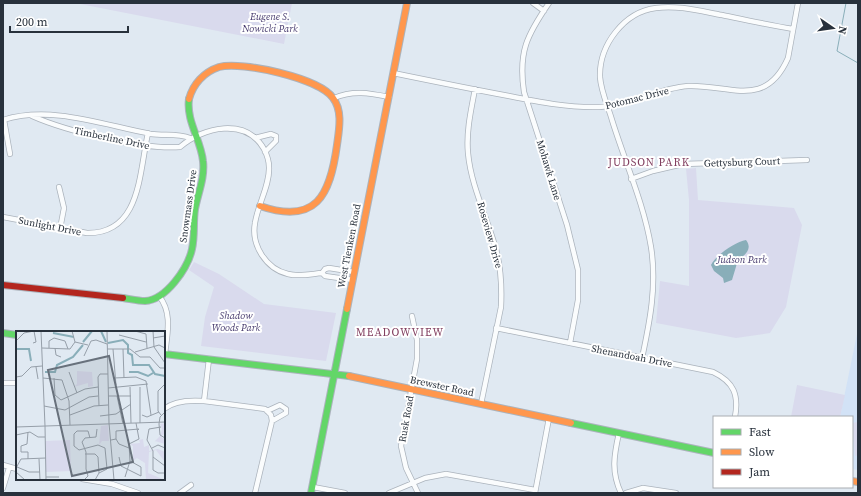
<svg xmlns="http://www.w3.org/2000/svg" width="861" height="496" font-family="'Source Serif 4',serif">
  <rect width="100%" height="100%" fill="#e0e9f2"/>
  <path fill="#d2e2f6" d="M857,334H858V470L852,469V417H840Z"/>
  <path fill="#d9daed" d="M75,3H292L284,44Z
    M696,168L698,200L794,208L802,225L786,307L770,333L736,338L656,323L660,281L689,286V200L686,169Z
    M194,262L219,274L264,304L336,313L326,361L201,346L205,317L214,287L189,270Z
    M797,385L845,395L840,417H791Z
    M858,422V455L855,456L852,423Z"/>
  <path fill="#89aeb9" d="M746,240C753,249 745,255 738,260L732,280L724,283L723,278L714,271L711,265C716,255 735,242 746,240Z"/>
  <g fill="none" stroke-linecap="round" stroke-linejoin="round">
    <path stroke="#89aeb9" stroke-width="1" d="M846,3L837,51L858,63"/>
    <defs>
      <path id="street" d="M533,3L544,11
        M549,3C527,35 518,52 524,92L567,225L578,270V300L570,343
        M393,73C432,81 471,89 509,96C539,102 569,108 599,107C630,106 658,88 688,86C729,84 765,110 788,58L798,3
        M475,89C471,110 466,132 468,153C471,186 487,217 496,249C501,268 502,287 501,307L481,404
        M334,98C353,90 369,93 389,97
        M32,116C66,131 143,150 180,147C203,127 246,117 264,149C267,155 269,160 269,167C270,185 258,204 255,223C251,245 266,269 288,274C299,277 311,274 322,273
        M3,120C51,105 103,125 151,134C164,136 177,133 190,138
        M4,120L10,154
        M255,138L271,134L276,136V141L265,152
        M631,179L653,171L683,164L807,160
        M59,187L64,208L60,229
        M3,217L87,233C141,234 139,173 148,133
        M353,280L325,276L322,273L325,269L329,268L354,272
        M159,296C173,313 167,335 165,354
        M412,316L417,340V359L401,446L406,468L418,493
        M496,328L713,372C734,382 739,395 735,417
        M642,358C650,321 657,285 651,247C644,204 625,162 612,120C608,106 601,92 600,77C599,45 624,12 656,8C678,5 700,11 722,15C746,20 769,25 793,29
        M3,383H17
        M204,401L265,409L271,415L272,421L255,493
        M164,409C175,400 191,400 204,401L209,359
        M267,411L280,405L286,409V413L272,421
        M619,433C614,455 611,472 621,493
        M3,465L17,469
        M82,479L112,484L138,493
        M313,487L345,493
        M3,488L9,468
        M180,493L191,485
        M389,493L425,478L446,474L535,490
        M535,493L549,418
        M626,493L643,488L676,493"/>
      <path id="fast" d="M123,298C130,299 138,301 145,301C166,300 188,268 192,249C195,236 193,223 195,209C198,193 205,178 203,161C201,140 186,121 189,99
        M3,333L17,335
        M164,354L349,376
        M571,423L714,453
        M311,493L347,309"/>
      <path id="slow" d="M189,99C193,84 204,72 219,67C242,61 319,78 333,98C343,111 339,130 337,145C330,196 316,225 260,206
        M347,309L407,3
        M349,376L571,423
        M852,481L858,482"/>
      <path id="jam" d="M3,285L123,298"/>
    </defs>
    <use href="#street" stroke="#abb3bc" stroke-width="6"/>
    <use href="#fast" stroke="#abb3bc" stroke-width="8"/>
    <use href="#slow" stroke="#abb3bc" stroke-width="8"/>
    <use href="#jam" stroke="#abb3bc" stroke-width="8"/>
    <use href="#street" stroke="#fafcfd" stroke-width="4.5"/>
    <use href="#fast" stroke="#63d668" stroke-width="6"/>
    <use href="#slow" stroke="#ff974d" stroke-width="6"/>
    <use href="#jam" stroke="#b3261e" stroke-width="6"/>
  </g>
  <g text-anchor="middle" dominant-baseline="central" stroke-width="4" stroke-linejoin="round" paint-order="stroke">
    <g font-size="10" font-style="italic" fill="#483c6f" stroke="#fff">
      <text x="270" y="16">Eugene S.<tspan x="270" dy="12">Nowicki Park</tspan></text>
      <text x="742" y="259">Judson Park</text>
      <text x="236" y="315">Shadow<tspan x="236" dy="12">Woods Park</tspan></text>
    </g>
    <g font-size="10" fill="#28313c" stroke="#fff">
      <text transform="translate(637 98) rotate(-14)">Potomac Drive</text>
      <text transform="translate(112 138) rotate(12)">Timberline Drive</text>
      <text transform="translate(742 162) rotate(-2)">Gettysburg Court</text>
      <text transform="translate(549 170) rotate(73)">Mohawk Lane</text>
      <text transform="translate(188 206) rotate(-82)">Snowmass Drive</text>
      <text transform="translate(50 226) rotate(11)">Sunlight Drive</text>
      <text transform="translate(490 235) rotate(74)">Roseview Drive</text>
      <text transform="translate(349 246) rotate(-79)">West Tienken Road</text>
      <text transform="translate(632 356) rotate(11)">Shenandoah Drive</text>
      <text transform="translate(442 386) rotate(12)">Brewster Road</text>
      <text transform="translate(406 419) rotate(-80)">Rusk Road</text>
    </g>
    <g font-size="11" letter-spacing="1" fill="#813e5f" stroke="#fff">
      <text x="649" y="162">JUDSON PARK</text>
      <text x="400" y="332">MEADOWVIEW</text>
    </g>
  </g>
  <g transform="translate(16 331)">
    <rect width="149" height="149" fill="#e0e9f2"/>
    <path d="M61,40L76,41L77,55L72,56V52L58,56L61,53ZM149,92V102L145,106L149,108V113L139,110L135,114L144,105L146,98L144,93ZM92,94L93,110H86L83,114L85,95ZM127,108L128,116L133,114V120L137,119L142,118L149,121V131L140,119L133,121L132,142L149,149H130L129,132L121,127L117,130V115L114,113L124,112L123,109ZM54,109L55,140L30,141L29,110Z" fill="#d9daed"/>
    <path fill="none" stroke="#89aeb9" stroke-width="2" d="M85,0L90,11M37,2L58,6M67,11L76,0M92,12L107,9L112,14V22L116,24L117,34H133L139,43L149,45M0,18H13L15,30M29,41H39L41,34L57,26L67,14M113,41H122L132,45L137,42"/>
    <path fill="none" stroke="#969fa9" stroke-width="1" d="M25,0L29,95M91,0L93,92L98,149M119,0L130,3L131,17M137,0L138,16L149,32M103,4L130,11M137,7L149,5M0,10L8,2L18,0M59,11L72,14M17,12L20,11L18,0M26,17L54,18L59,11L56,0M33,17V10L38,7L49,10L52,18M39,17L40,24L45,26M91,18H114L124,26H134L144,37H149M97,18L100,54M107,18L108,47M119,21L143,14L149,17M68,25L75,10L80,9L91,13M20,36L22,48M53,41L61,62M0,46L6,45L15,36L26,35M27,47L46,49L53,70L54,94M38,47L39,64L45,69L69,58L82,56M98,47L120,46L130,50L135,84M114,56L115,92M124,56V92M92,57L132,53M92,65H115M101,65L107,93M28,75L49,79L73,66L82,65M83,75L82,46L84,43H92M149,81L144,86L143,93L144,104L149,107M54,84L78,75L92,74M126,84L131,86L143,81M145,84L142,80V60L149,53M84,85L100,83L115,73M29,95L30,149M0,96L149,91M145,96L133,98L131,109L137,120V139L142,142H149M12,101L11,113L5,115V121H12V128M0,104L14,101L22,106H29M74,107L72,100H61L58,103V115L63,119L82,114L89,117L91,138L83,142M100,108V100L123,98L121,100M95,109L100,108L103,113L113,117M136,117L142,114L149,117M69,123H79L82,126L83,142L79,149M103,126L105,135L125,145V136L114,130M137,126L149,135M23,128L24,149M1,136L13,141H24M0,137L5,128L30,127M70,138V121L66,111L69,107L80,106L81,98M0,141L9,149M30,146H43M109,146L114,130L113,113L123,108L120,92M68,149L72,145L70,138"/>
    <path fill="#68717c" fill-opacity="0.15" stroke="#68717c" stroke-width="2" d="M93,25L117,131L56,145L32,39Z"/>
    <rect width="149" height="149" fill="none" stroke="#28313c" stroke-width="2"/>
  </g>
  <rect width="861" height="496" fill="none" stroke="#28313c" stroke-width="8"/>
  <rect x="713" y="416" width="140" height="72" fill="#ffffff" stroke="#a9adb1"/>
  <rect x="721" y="429" width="20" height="6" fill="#63d668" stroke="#a9adb1"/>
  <text x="749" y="436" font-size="12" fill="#28313c">Fast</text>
  <rect x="721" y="449" width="20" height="6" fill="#ff974d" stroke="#a9adb1"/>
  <text x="749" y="456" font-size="12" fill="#28313c">Slow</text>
  <rect x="721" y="469" width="20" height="6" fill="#b3261e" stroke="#a9adb1"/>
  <text x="749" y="476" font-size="12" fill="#28313c">Jam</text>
  <g transform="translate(833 28) rotate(103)" stroke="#ffffff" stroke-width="3" paint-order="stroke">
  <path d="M0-3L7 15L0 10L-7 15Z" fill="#28313c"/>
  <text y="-6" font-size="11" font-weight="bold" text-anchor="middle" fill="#28313c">N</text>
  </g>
  <path d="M10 26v6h118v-6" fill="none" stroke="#28313c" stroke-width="2"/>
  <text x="16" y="26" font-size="12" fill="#28313c" stroke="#ffffff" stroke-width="3" paint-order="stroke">200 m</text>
</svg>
